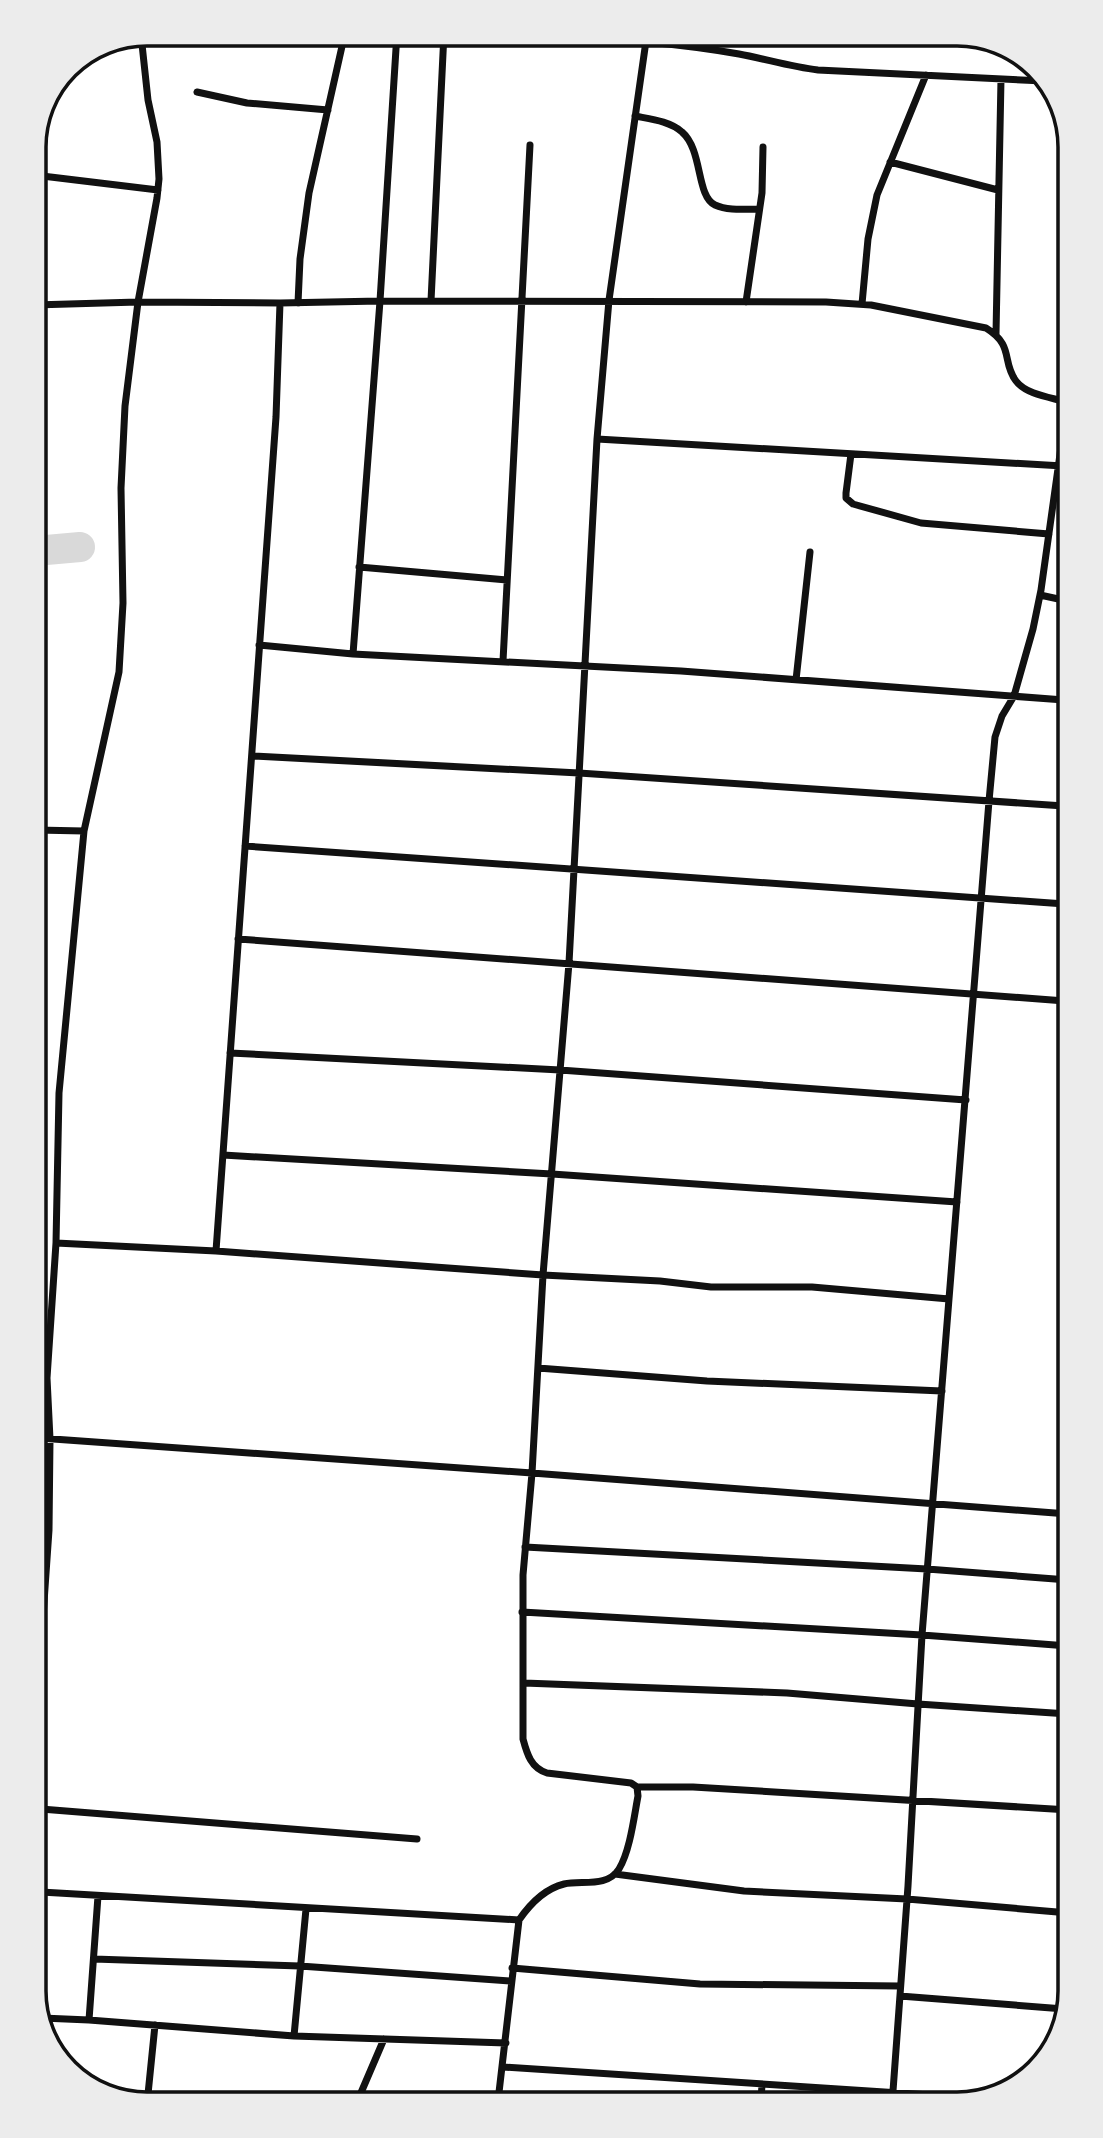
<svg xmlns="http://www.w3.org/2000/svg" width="1103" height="2138" font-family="Quicksand,sans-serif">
  <rect width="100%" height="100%" fill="#fff"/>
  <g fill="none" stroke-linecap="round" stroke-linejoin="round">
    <path stroke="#d9d9d9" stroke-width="30" d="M35,551L80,547"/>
    <path stroke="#111" stroke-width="7" d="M524,33C595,38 668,41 739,54C766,59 791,67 818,70L1044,81
      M197,92L247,103L328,110
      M635,116C650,119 670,121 682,132C703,150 696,196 715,205C728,211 745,209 759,209
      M890,162L998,190
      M34,175L158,190
      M431,301L444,33
      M746,302L762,193L763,147
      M298,303L300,259L309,193L345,33
      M862,304L868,239L877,195L926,75
      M34,305L138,302L280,303L380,301L826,302L871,305L986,328C1015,346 1001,361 1016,381C1026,394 1048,397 1063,401
      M996,334L1001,79
      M597,439L1063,466
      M851,454L846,493V498L853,504L921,523L1049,534
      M359,567L507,580
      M1040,595L1063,600
      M259,645L353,654L681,671L1064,700
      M353,654L380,301L397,33
      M503,661L530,145
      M796,680L810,552
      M252,756L579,773L1064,806
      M36,830L84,831L59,1093L56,1243L47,1378L50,1439L49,1530L40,1660
      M84,831L119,672L123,603L121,488L125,406L138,302L157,198L159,179L157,142L148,100L141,35
      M245,846L1065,904
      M238,939L1065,1001
      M230,1053L560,1070L966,1100
      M223,1155L552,1174L957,1202
      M56,1243L216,1251L543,1275L660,1281L711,1287H812L949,1299
      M216,1251L276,417L280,303
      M538,1368L707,1381L942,1391
      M39,1438L532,1473L1068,1514
      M525,1547L927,1569L1068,1580
      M522,1612L922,1635L1068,1646
      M524,1683L787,1693L918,1704L1068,1714
      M637,1787H693L1069,1810
      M41,1809L417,1839
      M615,1874L744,1891L907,1899L1069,1913
      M41,1892L519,1920
      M94,1959L300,1966L511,1981
      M512,1968L700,1984L900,1986
      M900,1996L1064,2009
      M42,2018L89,2020L294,2036L506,2043
      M89,2020L98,1896
      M294,2036L306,1909
      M503,2067L961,2097
      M893,2091L908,1886L922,1635L989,801L995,737L1002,716L1014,696L1033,629L1041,590L1063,433
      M761,2099L762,2085
      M498,2101L519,1920C530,1904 544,1889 564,1884C582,1880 607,1888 619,1869C630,1851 634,1817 638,1796L637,1787L631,1783L547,1773C531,1768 527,1754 523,1739V1575L532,1473L543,1275L569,963L597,439L609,300L646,41
      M357,2102L384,2039
      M147,2104L155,2025"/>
  </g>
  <path d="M0 0H1103V2138H0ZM147 46H957A101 101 0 0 1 1058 147V1991A101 101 0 0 1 957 2092H147A101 101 0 0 1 46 1991V147A101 101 0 0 1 147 46Z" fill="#ececec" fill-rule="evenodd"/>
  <path fill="none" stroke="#111" stroke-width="3.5" d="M147 46H957A101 101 0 0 1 1058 147V1991A101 101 0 0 1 957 2092H147A101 101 0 0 1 46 1991V147A101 101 0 0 1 147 46Z"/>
</svg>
